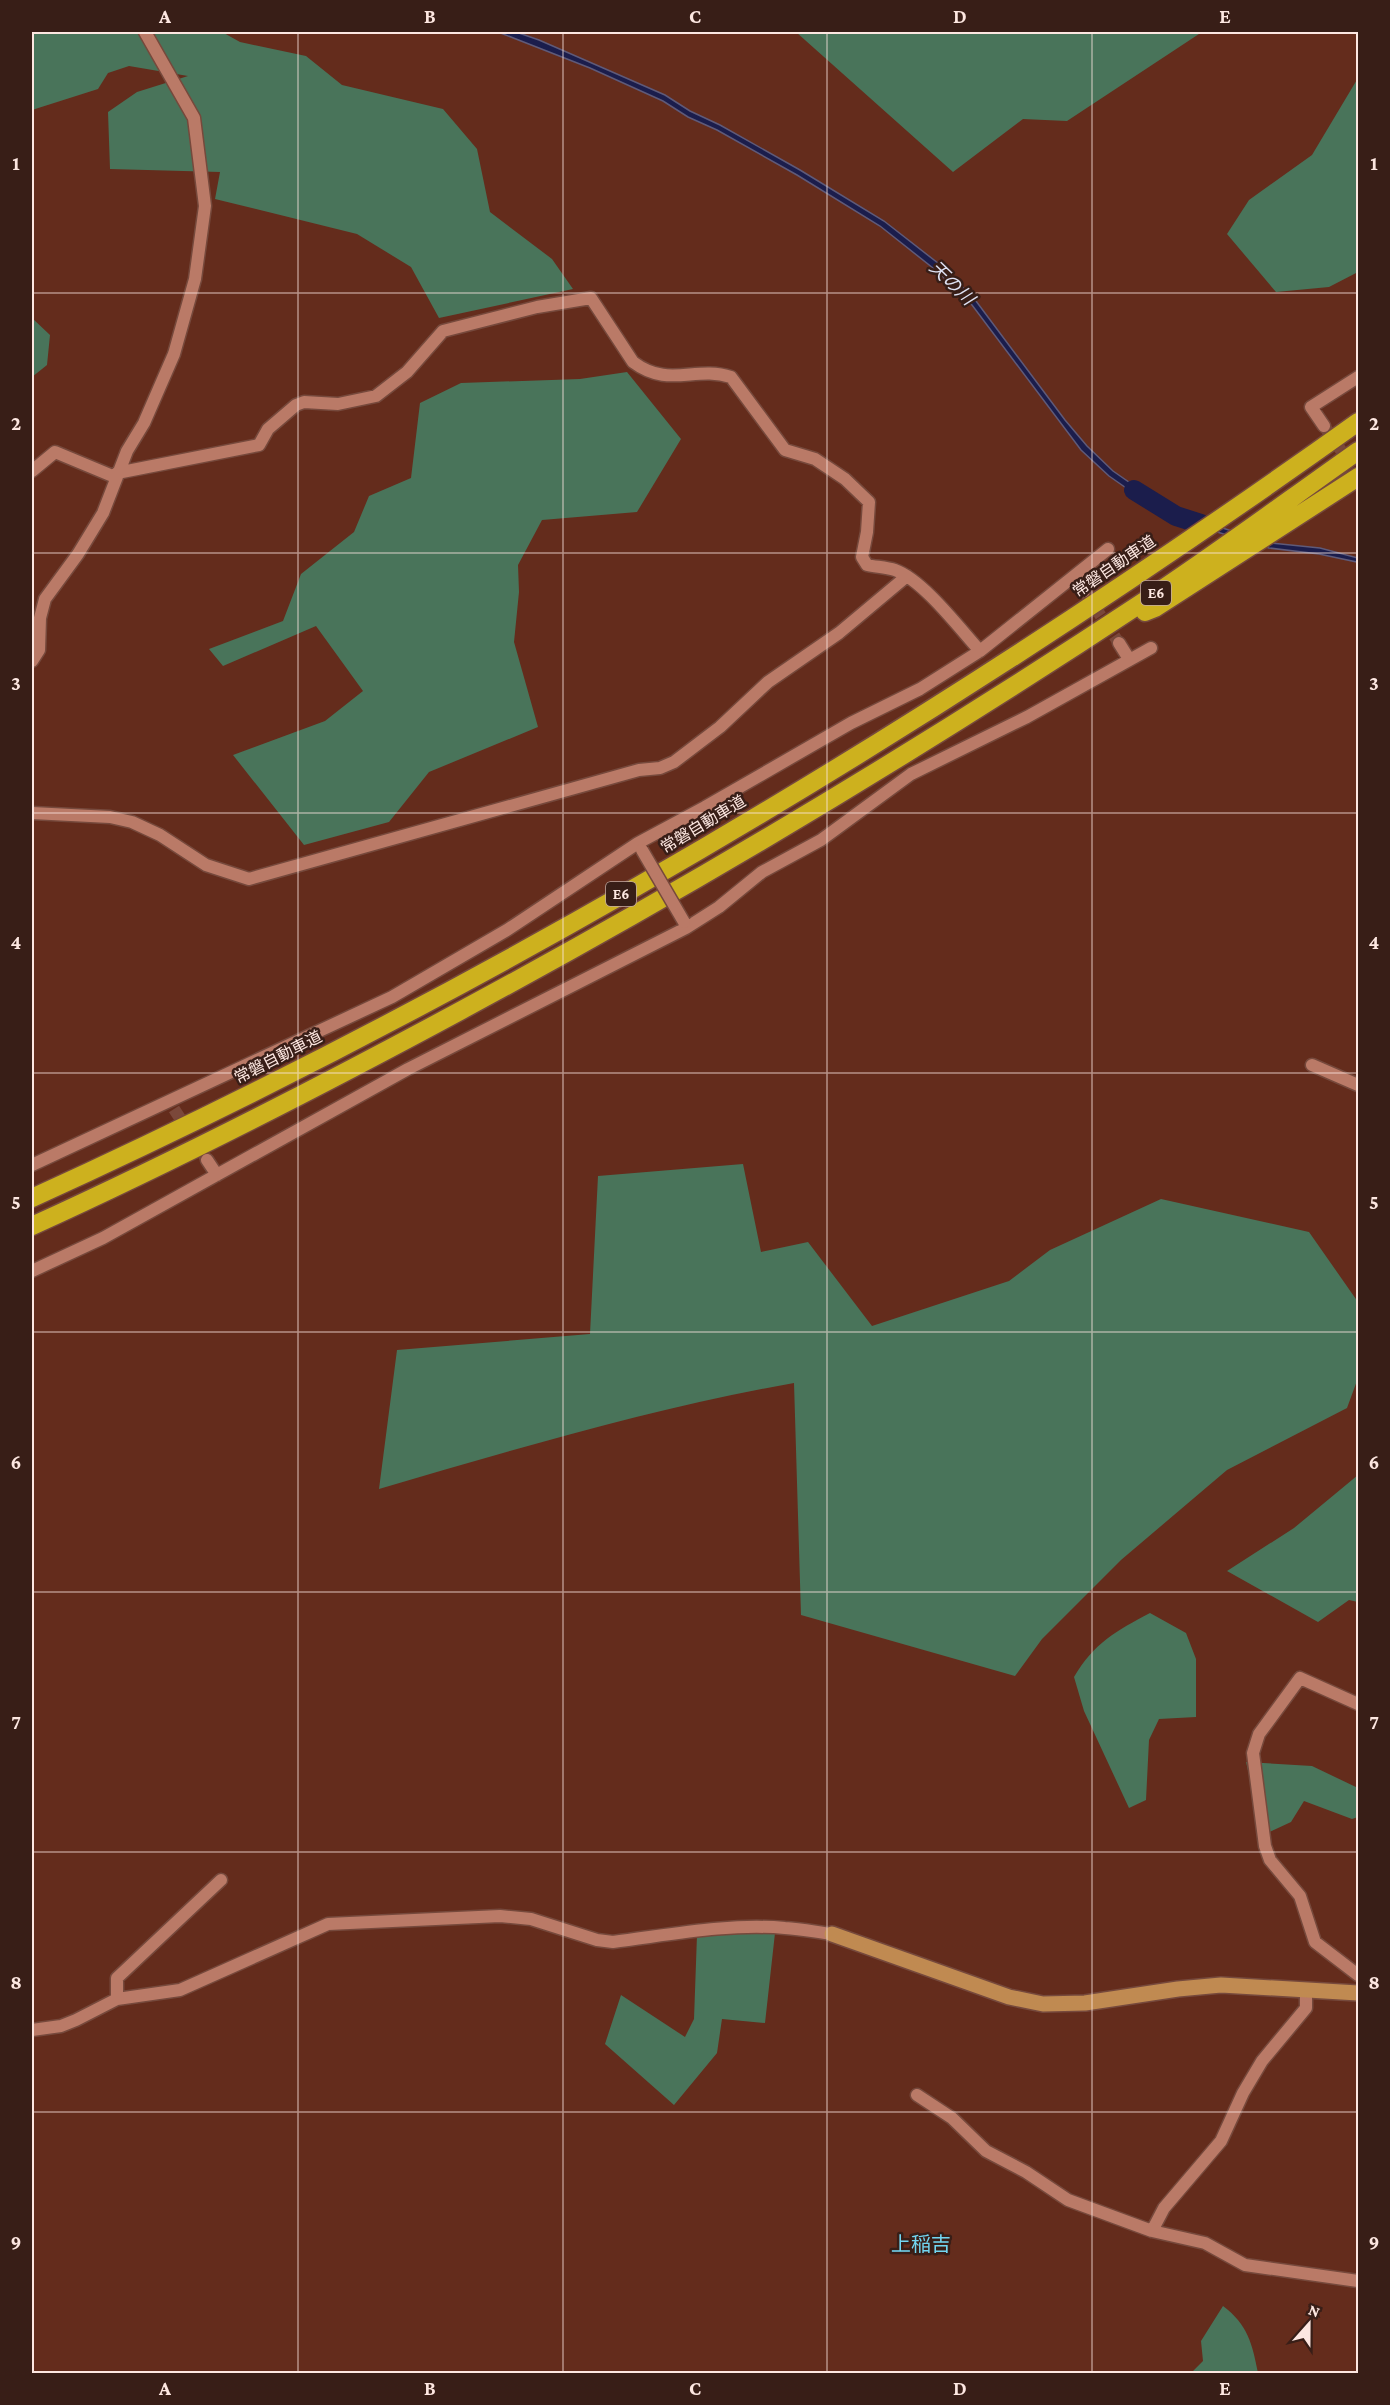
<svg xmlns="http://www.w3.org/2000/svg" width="1390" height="2405" font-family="'Crimson Pro','Noto Sans JP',serif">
  <rect width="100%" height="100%" fill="#642c1c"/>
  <path fill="#49745a" d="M32,32H222L240,42L306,56L342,85L443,109L477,149L490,212L552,259L573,289L439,318L411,267L357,234L215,199L220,172L110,169L108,112L137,92L188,76L129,66L108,73L98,89L32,110Z
    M796,32H1202L1067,121L1023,119L953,172Z
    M1358,78V272L1329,287L1276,292L1227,234L1249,200L1312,155Z
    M32,318L50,335L47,365L32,377Z
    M627,372L681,439L637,512L542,520L518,565L519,592L514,642L538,727L429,772L389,822L304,845L233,755L325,721L363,691L316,626L223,666L209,649L283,621L301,574L354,532L369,496L411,478L420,403L461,383L580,379Z
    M743,1164L761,1252L808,1242L872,1326L1009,1281L1050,1250L1161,1199L1309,1232L1358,1302V1378L1347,1408L1227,1470L1121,1560L1042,1639L1015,1676L801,1615L794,1383C653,1408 516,1449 379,1489L397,1350L590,1334L598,1176Z
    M1358,1475V1602L1349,1600L1318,1622L1227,1571L1294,1528Z
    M1150,1613L1186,1633L1196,1659V1717L1159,1719L1149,1740L1146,1800L1129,1808L1084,1711L1074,1677C1094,1643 1116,1631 1150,1613Z
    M1246,1762L1312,1766L1358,1788V1817L1352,1819L1304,1801L1291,1822L1263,1835Z
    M730,1932L775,1933L765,2023L722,2019L717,2053L674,2105L605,2044L621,1995L685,2037L694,2019L697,1935Z
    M1223,2306C1248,2325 1252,2343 1258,2373H1191L1203,2361L1201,2341Z"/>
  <path fill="#1b1d4c" stroke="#5f5a79" stroke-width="1.5" d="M498,32H516L539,40L665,95L690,111L720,125L800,170L884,221L943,267L976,301L1065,420L1087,446L1113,471L1156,501L1152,506L1109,476L1081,450L972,305L938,272L880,226L797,175L717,130L688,117L663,101L590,68Z
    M1177,514L1271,543L1320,548L1358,558L1357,562L1319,554L1269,548L1175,519Z"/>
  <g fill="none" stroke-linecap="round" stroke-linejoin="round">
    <path stroke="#1b1d4c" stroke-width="20" d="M1134,490L1176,516L1201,524"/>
    <path stroke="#7b483a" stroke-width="12" stroke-dasharray="12 6" stroke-linecap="butt" d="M1324,426L1358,475
      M1084,591L1119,643
      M174,1109L207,1160"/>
    <defs>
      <path id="street" d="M1324,426L1311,407L1358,377
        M32,471L55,452L115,477
        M117,473L259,445L268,429L296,405L304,402L338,404L376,396L407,372L443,331L537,307L591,298L633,362C669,389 695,365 731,377L785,450L815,459L845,479L869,502L867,532L862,557L867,565C876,567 886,567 895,570C923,580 960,629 980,651
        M1075,576L1084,591
        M1119,643L1129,659
        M32,661L39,650L40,618L45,599L78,554L103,513L127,451L144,423L174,354L195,279L205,206L194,118L145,32
        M32,813L110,817L132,822L160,835L206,865L249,879L639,770L660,768L674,762L720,727L768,682L839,633L907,576
        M1312,1065L1358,1085
        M207,1160L217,1175
        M32,1165L392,997L507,930L638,843L705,807L851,723L920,689L980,651L1108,549
        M32,1271L103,1238L408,1069L686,928L719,907L762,872L821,840L911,774L1027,717L1151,648
        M1358,1704L1300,1678L1259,1734L1253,1753L1265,1846L1270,1860L1300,1896L1315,1942L1358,1975
        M117,1999V1978L221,1880
        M32,2030L61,2026L76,2020L117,1999L180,1990L328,1924L500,1916L531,1919L597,1940L613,1942C669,1935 728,1923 785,1928C801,1929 816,1932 832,1934
        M917,2095L952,2118L986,2151L1026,2172L1068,2200L1152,2231L1205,2243L1245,2265L1358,2281
        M1152,2231L1164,2208L1221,2141L1243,2093L1262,2061L1306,2008V1989"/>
      <path id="secondary" d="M832,1934L1009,1997L1043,2004L1085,2003L1178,1989L1221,1985L1358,1993"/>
      <path id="highway" d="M1145,612L1155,608L1358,477
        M32,1198C498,986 942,719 1358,422
        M32,1226C177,1160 319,1087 460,1011C694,885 922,748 1143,602C1216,554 1287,501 1358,451"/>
    </defs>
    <use href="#street" stroke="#76493c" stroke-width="15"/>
    <use href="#secondary" stroke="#76493c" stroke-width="18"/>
    <use href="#highway" stroke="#76493c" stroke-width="21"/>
    <use href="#street" stroke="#ba7a67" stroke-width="12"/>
    <use href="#secondary" stroke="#c08a51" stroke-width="15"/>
    <use href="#highway" stroke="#cdb11e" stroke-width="18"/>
    <defs>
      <path id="street-bridge" d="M642,850L684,922"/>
    </defs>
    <use href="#street-bridge" stroke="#76493c" stroke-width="15" stroke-linecap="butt"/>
    <use href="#street-bridge" stroke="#ba7a67" stroke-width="12"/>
  </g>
  <path fill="none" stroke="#fde7e1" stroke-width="1.5" stroke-opacity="0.55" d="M298,32V2374M563,32V2374M827,32V2374M1092,32V2374M32,293H1358M32,553H1358M32,813H1358M32,1073H1358M32,1332H1358M32,1592H1358M32,1852H1358M32,2112H1358"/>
  <g text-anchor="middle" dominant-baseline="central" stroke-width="5" stroke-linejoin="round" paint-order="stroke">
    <g fill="#381e17" stroke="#c2aba4" stroke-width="1.5">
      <rect x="1141" y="581" width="30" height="24" rx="4.5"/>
      <rect x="606" y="882" width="30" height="24" rx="4.5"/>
    </g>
    <g font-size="15" font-weight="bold" fill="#fde7e1">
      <text x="1156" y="593">E6</text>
      <text x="621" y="894">E6</text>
    </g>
    <g font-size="16" fill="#fde7e1" stroke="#381e17">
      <text transform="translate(1114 566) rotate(-34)">常磐自動車道</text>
      <text transform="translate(703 824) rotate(-31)">常磐自動車道</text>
      <text transform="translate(278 1057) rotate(-27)">常磐自動車道</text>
    </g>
    <g font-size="18" font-style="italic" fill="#dfe2f3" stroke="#381e17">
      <text transform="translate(952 283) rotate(44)">天の川</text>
    </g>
    <g font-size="20" fill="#73d6f1" stroke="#381e17">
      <text x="921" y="2244">上稲吉</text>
    </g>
  </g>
  <rect width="1390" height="2405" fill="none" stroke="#381e17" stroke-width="66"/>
  <g transform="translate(1309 2324) rotate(21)" stroke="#381e17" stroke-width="4.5" paint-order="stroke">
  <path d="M0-4.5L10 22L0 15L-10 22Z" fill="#fde7e1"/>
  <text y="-9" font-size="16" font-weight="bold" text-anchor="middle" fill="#fde7e1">N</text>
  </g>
  <rect x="33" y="33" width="1324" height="2339" fill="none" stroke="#fde7e1" stroke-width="2"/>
  <g font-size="20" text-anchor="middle" font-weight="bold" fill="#fde7e1">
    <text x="165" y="23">A</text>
    <text x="430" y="23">B</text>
    <text x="695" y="23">C</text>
    <text x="960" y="23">D</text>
    <text x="1225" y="23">E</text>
    <text x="16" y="170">1</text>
    <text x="1374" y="170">1</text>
    <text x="16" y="430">2</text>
    <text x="1374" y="430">2</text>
    <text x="16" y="690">3</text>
    <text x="1374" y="690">3</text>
    <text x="16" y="949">4</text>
    <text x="1374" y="949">4</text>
    <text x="16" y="1209">5</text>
    <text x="1374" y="1209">5</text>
    <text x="16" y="1469">6</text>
    <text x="1374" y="1469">6</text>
    <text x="16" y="1729">7</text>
    <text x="1374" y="1729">7</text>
    <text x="16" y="1989">8</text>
    <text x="1374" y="1989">8</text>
    <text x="16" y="2249">9</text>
    <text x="1374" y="2249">9</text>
    <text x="165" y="2395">A</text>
    <text x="430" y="2395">B</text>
    <text x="695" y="2395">C</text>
    <text x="960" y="2395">D</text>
    <text x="1225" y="2395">E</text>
  </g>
</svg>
